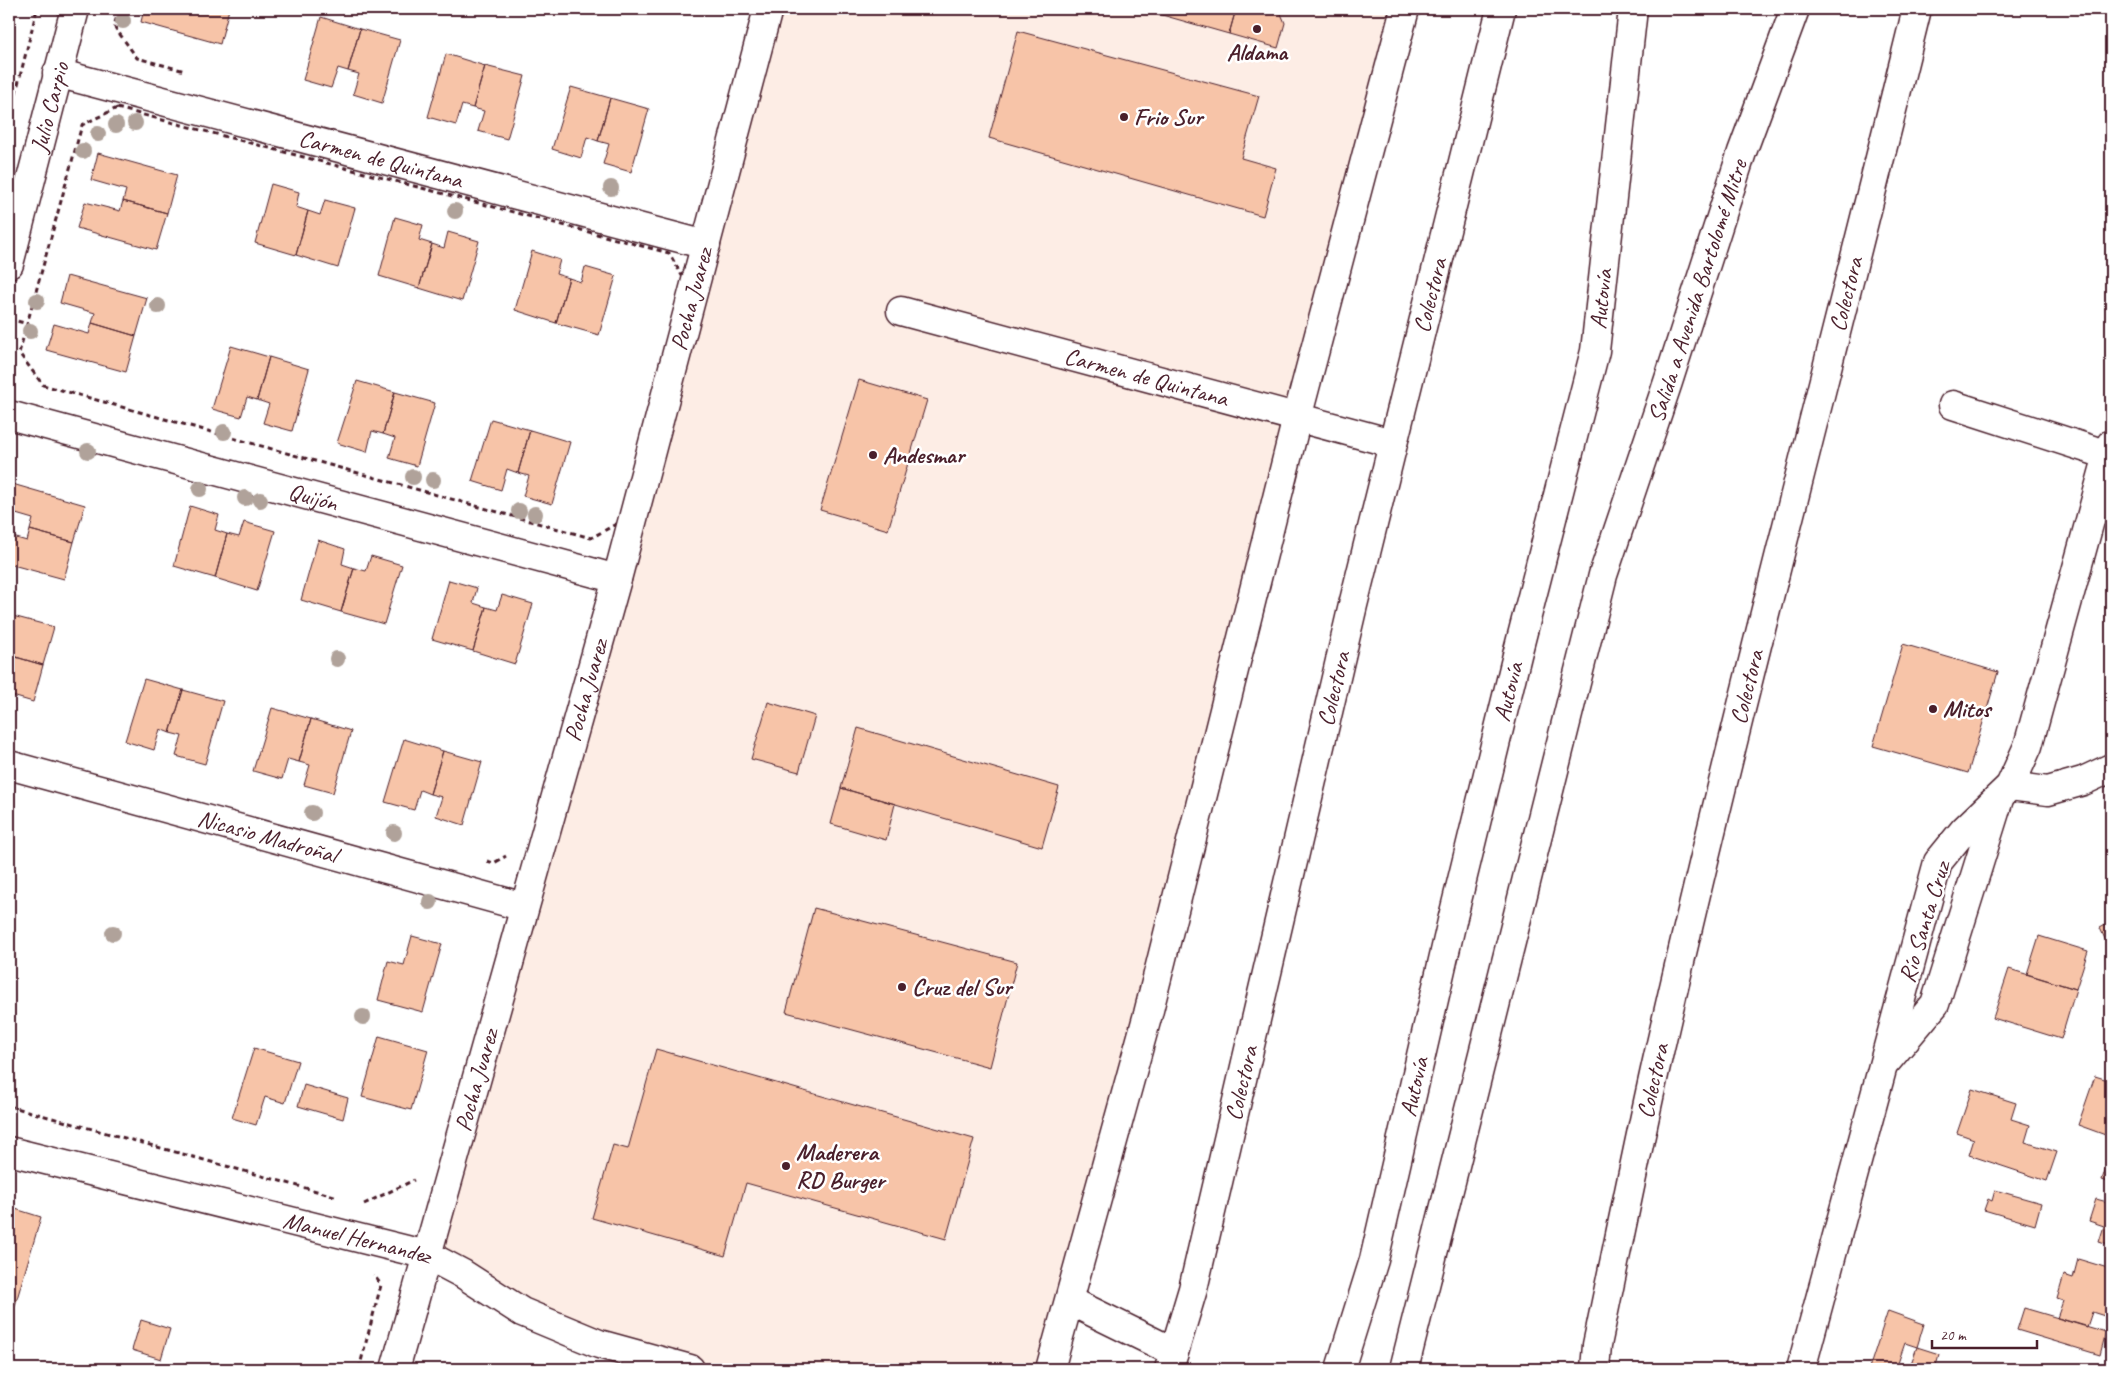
<svg xmlns="http://www.w3.org/2000/svg" width="2120" height="1378" font-family="Caveat,sans-serif">
  <rect width="100%" height="100%" fill="#fff"/>
  <filter id="ink" filterUnits="userSpaceOnUse"><feTurbulence type="fractalNoise" baseFrequency=".02" numOctaves="2"/><feDisplacementMap in="SourceGraphic" scale="10" xChannelSelector="R" yChannelSelector="G"/><feConvolveMatrix kernelMatrix="1 2 1 2 8 2 1 2 1" color-interpolation-filters="sRGB"/></filter>
  <g filter="url(#ink)">
    <path fill="#fdede5" d="M768,9H1405L1050,1369H690L599,1344L427,1255Z"/>
    <path fill="#f7c4a8" stroke="#4a1f2b" d="M144,9H229L220,44L141,22Z
      M1141,9H1236L1229,34Z
      M1236,9H1279L1285,23L1278,48L1229,34Z
      M321,17L360,29L348,71L338,68L331,88L303,80Z
      M360,29L400,40L382,103L353,94L359,74L348,71Z
      M1018,31L1259,96L1241,158L1276,168L1263,216L989,138Z
      M446,54L485,66L473,108L462,105L456,125L428,117Z
      M485,66L525,76L507,139L478,131L484,111L473,108Z
      M571,87L610,98L598,141L587,137L581,158L552,149Z
      M610,98L649,109L631,172L603,164L609,144L598,141Z
      M98,153L177,175L167,213L123,201L126,190L91,180Z
      M271,184L299,192L296,207L308,211L296,255L255,243Z
      M325,200L355,208L338,268L296,255L308,211L320,215Z
      M123,201L167,213L156,250L77,228L85,202L120,211Z
      M395,217L423,225L419,240L432,244L419,288L379,276Z
      M448,232L479,241L462,301L419,288L432,244L444,248Z
      M532,251L560,260L556,274L569,278L556,323L515,310Z
      M585,267L616,276L599,335L556,323L569,278L581,282Z
      M67,276L147,298L136,336L92,323L95,313L60,303Z
      M92,323L136,336L126,372L46,350L54,324L89,334Z
      M231,346L269,357L257,400L247,397L241,417L212,409Z
      M269,357L309,369L292,431L263,423L269,404L257,400Z
      M859,380L927,400L888,530L820,510Z
      M357,381L395,392L383,434L372,431L367,452L337,443Z
      M395,392L435,403L417,466L389,458L395,438L383,434Z
      M491,419L530,430L518,473L507,469L501,490L472,481Z
      M530,430L570,442L552,504L523,496L529,476L518,473Z
      M9,483L85,505L74,542L30,530L33,519L9,512Z
      M190,506L219,515L215,530L227,534L215,578L174,566Z
      M244,522L275,531L257,591L215,578L227,534L239,537Z
      M30,530L74,542L64,579L9,564V536L27,541Z
      M318,540L345,549L342,564L354,568L341,612L301,600Z
      M371,556L402,565L384,624L341,612L354,568L366,571Z
      M449,580L477,588L473,603L486,607L473,651L432,639Z
      M502,595L533,604L515,664L473,651L486,607L497,610Z
      M9,615L54,627L43,665L9,655Z
      M1903,644L1998,672L1968,773L1873,746Z
      M9,655L43,665L33,702L9,695Z
      M144,679L183,690L170,733L160,729L154,750L125,741Z
      M183,690L223,701L205,764L176,756L182,736L170,733Z
      M768,702L815,716L799,772L751,759Z
      M272,708L311,719L299,762L288,759L282,779L253,771Z
      M311,719L351,731L333,793L304,785L310,765L299,762Z
      M858,728L1059,787L1042,847L841,788Z
      M404,739L443,751L430,794L420,790L414,810L385,802Z
      M443,751L482,762L464,825L436,816L442,797L430,794Z
      M841,788L895,804L886,840L831,824Z
      M814,908L1017,962L990,1067L786,1012Z
      M2111,922V952L2100,928Z
      M412,936L442,944L423,1012L378,1000L388,961L404,965Z
      M2039,936L2088,951L2076,989L2027,974Z
      M2009,969L2076,989L2061,1039L1993,1018Z
      M379,1036L428,1050L411,1110L362,1097Z
      M254,1048L298,1061L285,1103L265,1097L256,1125L232,1118Z
      M656,1049L974,1139L946,1239L746,1183L725,1256L592,1218L613,1145L628,1149Z
      M2095,1076L2111,1081V1137L2078,1125Z
      M304,1085L348,1098L343,1119L298,1106Z
      M1972,1089L2016,1103L2011,1119L2030,1125L2025,1142L2057,1152L2047,1181L1969,1155L1974,1139L1957,1133Z
      M2111,1151V1183L2102,1180Z
      M1995,1190L2041,1203L2035,1225L1984,1210L1988,1199L1992,1201Z
      M2096,1199L2111,1203V1246L2099,1242L2104,1226L2089,1221Z
      M9,1207L41,1217L9,1326Z
      M2078,1259L2111,1269V1318L2092,1312L2087,1327L2057,1318L2063,1301L2057,1299L2064,1275L2073,1278Z
      M2024,1308L2106,1332L2100,1355L2017,1330Z
      M1888,1311L1924,1324L1917,1347L1905,1343L1896,1369H1869Z
      M141,1320L170,1329L161,1359L132,1350Z
      M1917,1347L1939,1354L1935,1369H1909Z"/>
    <g fill="none" stroke-linecap="round" stroke-linejoin="round">
      <defs>
        <g id="minor">
          <path id="s1" d="M57,73L706,245"/>
          <path id="s2" d="M9,264L75,9"/>
          <path id="s3" d="M901,311L1392,443"/>
          <path d="M1953,405L2108,455"/>
          <path id="s4" d="M9,415L617,579"/>
          <path id="s5" d="M9,765L524,907"/>
          <path d="M2010,786L2048,791L2083,781L2111,768"/>
          <path d="M1887,1061L1935,1004L1999,799"/>
          <path id="s6" d="M9,1151L427,1255L463,1274L522,1312L599,1344L690,1369"/>
          <path d="M1070,1301L1174,1352"/>
          <path id="s7" d="M395,1369L617,579L768,9"/>
          <path d="M1050,1369L1148,1014L1297,418L1405,9"/>
          <path id="s8" d="M1169,1369L1193,1289L1353,605L1501,9"/>
          <path id="s9" d="M1340,1369L1374,1260L1452,921L1517,655L1595,351L1633,9"/>
          <path id="s10" d="M1404,1369L1603,575L1668,382L1742,152L1795,9"/>
          <path id="s11" d="M1595,1369L1597,1345C1617,1250 1636,1155 1657,1061C1737,709 1831,360 1917,9"/>
          <path d="M1801,1369L1938,862L1964,830L2010,786L2028,746L2111,444"/>
        </g>
      </defs>
      <use href="#minor" stroke="#4a1f2b" stroke-width="31"/>
      <path stroke="#4a1f2b" stroke-width="3" stroke-dasharray="5 4" stroke-linecap="butt" d="M119,9L114,26L137,58L185,71
        M117,108L669,253L684,279L618,523L591,538L43,385L19,353L82,125Z
        M9,120L37,9
        M9,319L28,324
        M487,861L494,863L506,856
        M9,1106L338,1197
        M364,1204L414,1180
        M359,1369L381,1285L374,1275"/>
      <use href="#minor" stroke="#fff" stroke-width="28"/>
    </g>
    <g fill="#b0a29a">
      <circle cx="123" cy="21" r="8"/>
      <circle cx="135" cy="123" r="8"/>
      <circle cx="116" cy="125" r="8"/>
      <circle cx="98" cy="134" r="8"/>
      <circle cx="83" cy="151" r="8"/>
      <circle cx="611" cy="188" r="8"/>
      <circle cx="455" cy="211" r="8"/>
      <circle cx="37" cy="301" r="8"/>
      <circle cx="158" cy="306" r="8"/>
      <circle cx="30" cy="331" r="8"/>
      <circle cx="224" cy="432" r="8"/>
      <circle cx="88" cy="451" r="8"/>
      <circle cx="413" cy="477" r="8"/>
      <circle cx="433" cy="480" r="8"/>
      <circle cx="200" cy="489" r="8"/>
      <circle cx="245" cy="498" r="8"/>
      <circle cx="260" cy="500" r="8"/>
      <circle cx="519" cy="511" r="8"/>
      <circle cx="535" cy="514" r="8"/>
      <circle cx="337" cy="659" r="8"/>
      <circle cx="312" cy="813" r="8"/>
      <circle cx="394" cy="833" r="8"/>
      <circle cx="430" cy="902" r="8"/>
      <circle cx="113" cy="933" r="8"/>
      <circle cx="363" cy="1017" r="8"/>
    </g>
  </g>
  <g fill="#4a1f2b" stroke="#fff" stroke-width="2">
    <circle cx="1257" cy="29" r="5"/>
    <circle cx="1124" cy="117" r="5"/>
    <circle cx="873" cy="455" r="5"/>
    <circle cx="1933" cy="709" r="5"/>
    <circle cx="902" cy="987" r="5"/>
    <circle cx="786" cy="1166" r="5"/>
  </g>
  <g text-anchor="middle" dominant-baseline="central" stroke-width="5" stroke-linejoin="round" paint-order="stroke">
    <g font-size="24" font-weight="bold" fill="#4a1f2b" stroke="#fff" text-anchor="start">
      <text x="1257" y="52" text-anchor="middle">Aldama</text>
      <text x="1134" y="117">Frio Sur</text>
      <text x="883" y="455">Andesmar</text>
      <text x="1943" y="709">Mitos</text>
      <text x="912" y="987">Cruz del Sur</text>
      <text x="796" y="1152">Maderera<tspan x="796" dy="28">RD Burger</tspan></text>
    </g>
    <g font-size="24" fill="#4a1f2b" stroke="#fff">
      <text stroke="none"><textPath href="#s2" startOffset="162">Julio Carpio</textPath></text>
      <text stroke="none"><textPath href="#s1" startOffset="335">Carmen de Quintana</textPath></text>
      <text stroke="none"><textPath href="#s10" startOffset="1118">Salida a Avenida Bartolomé Mitre</textPath></text>
      <text stroke="none"><textPath href="#s11" startOffset="1104">Colectora</textPath></text>
      <text stroke="none"><textPath href="#s8" startOffset="1105">Colectora</textPath></text>
      <text stroke="none"><textPath href="#s7" startOffset="1110">Pocha Juarez</textPath></text>
      <text stroke="none"><textPath href="#s9" startOffset="1102">Autovía</textPath></text>
      <text stroke="none"><textPath href="#s3" startOffset="254">Carmen de Quintana</textPath></text>
      <text stroke="none"><textPath href="#s4" startOffset="315">Quijón</textPath></text>
      <text stroke="none"><textPath href="#s11" startOffset="699">Colectora</textPath></text>
      <text stroke="none"><textPath href="#s8" startOffset="700">Colectora</textPath></text>
      <text stroke="none"><textPath href="#s7" startOffset="705">Pocha Juarez</textPath></text>
      <text stroke="none"><textPath href="#s9" startOffset="698">Autovía</textPath></text>
      <text stroke="none"><textPath href="#s5" startOffset="268">Nicasio Madroñal</textPath></text>
      <text transform="translate(1924 922) rotate(-73)">Río Santa Cruz</text>
      <text stroke="none"><textPath href="#s7" startOffset="300">Pocha Juarez</textPath></text>
      <text stroke="none"><textPath href="#s11" startOffset="294">Colectora</textPath></text>
      <text stroke="none"><textPath href="#s8" startOffset="295">Colectora</textPath></text>
      <text stroke="none"><textPath href="#s9" startOffset="292">Autovía</textPath></text>
      <text stroke="none"><textPath href="#s6" startOffset="359">Manuel Hernandez</textPath></text>
    </g>
  </g>
  <rect width="2120" height="1378" fill="none" stroke="#fff" stroke-width="30"/>
  <rect x="15" y="15" width="2090" height="1348" fill="none" stroke="#4a1f2b" stroke-width="2" filter="url(#ink)"/>
  <path d="M1932 1340v8h105v-8" fill="none" stroke="#4a1f2b" stroke-width="2.5"/>
  <text x="1940" y="1340" font-size="15" fill="#4a1f2b" stroke="#ffffff" stroke-width="4" paint-order="stroke">20 m</text>
</svg>
